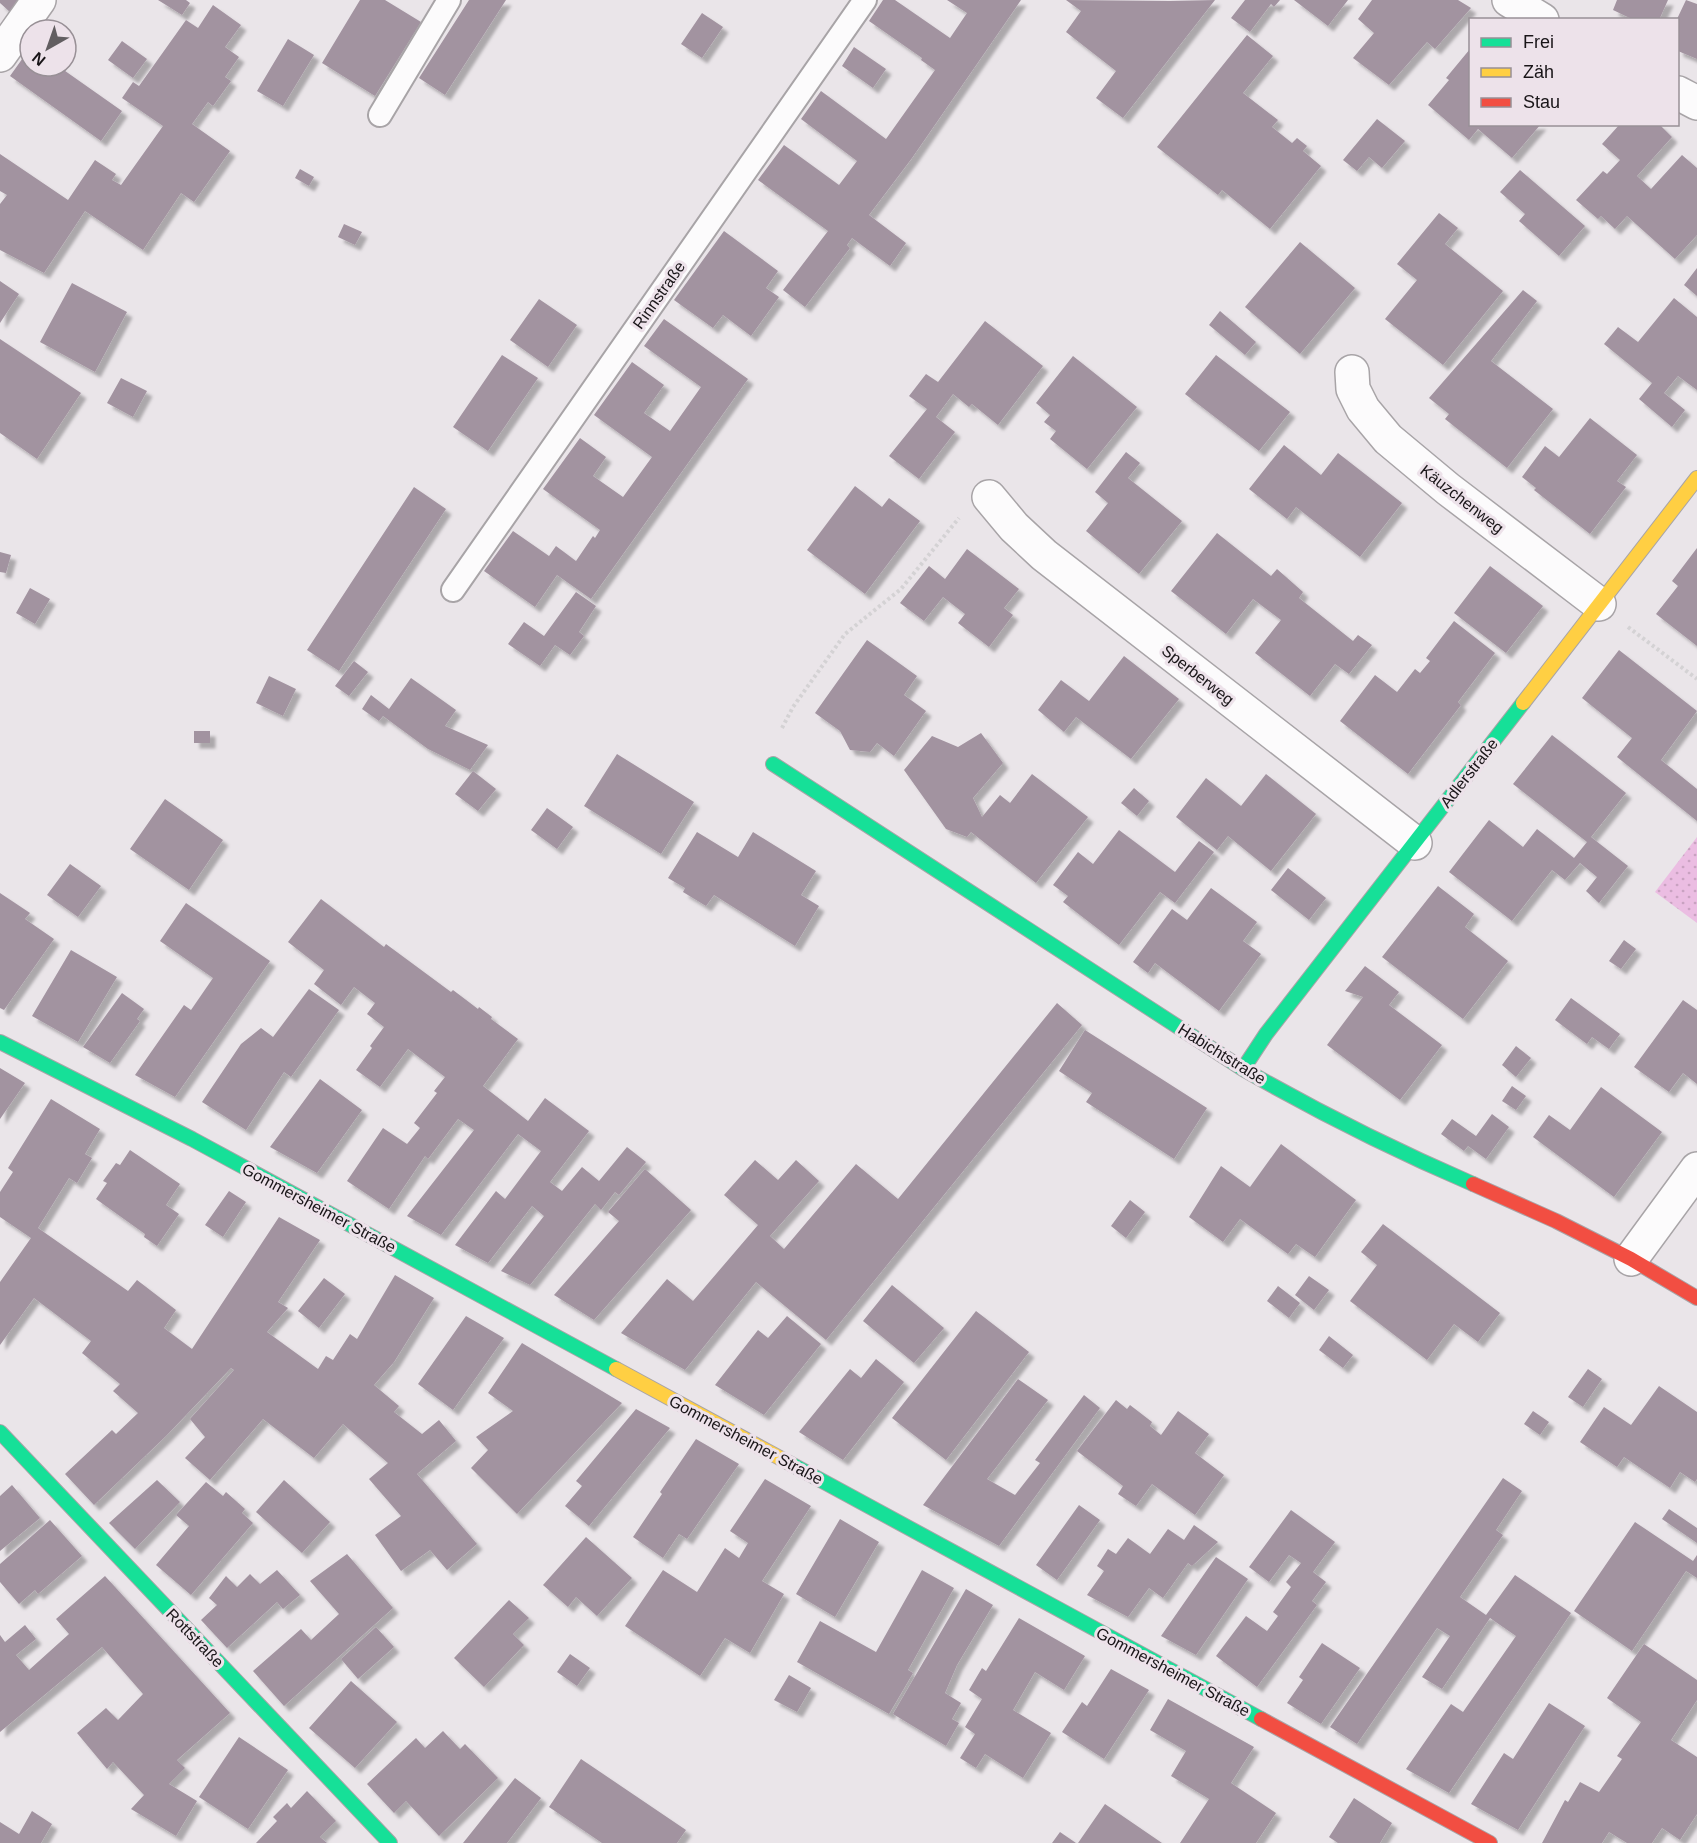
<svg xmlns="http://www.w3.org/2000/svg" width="1697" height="1843" font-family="Arial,sans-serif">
  <defs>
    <pattern id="park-dots" width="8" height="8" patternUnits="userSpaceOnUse" patternTransform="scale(1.5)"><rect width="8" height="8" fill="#ebbde2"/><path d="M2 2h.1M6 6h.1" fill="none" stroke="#c9a2c1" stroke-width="1.8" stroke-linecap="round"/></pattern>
    <filter id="shadow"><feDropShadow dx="5.5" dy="5.5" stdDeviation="1.5" flood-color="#0004"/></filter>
  </defs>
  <rect width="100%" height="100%" fill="#eae5e9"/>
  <path fill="url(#park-dots)" d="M1697,837V923L1655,892Z"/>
  <path fill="#a293a0" filter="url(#shadow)" d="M0,0H21L10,12L0,3Z
    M158,0H186L190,3L182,15Z
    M360,0H385L421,22L375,96L322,63Z
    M469,0H506L445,95L419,78Z
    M883,0H895L950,38L967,13L947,0H1021L912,158L869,215L906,243L890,266L852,238L847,245L850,248L805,307L783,290L828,231L758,180L784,145L839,185L857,161L801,119L821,91L886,139L935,70L921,60L922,58L869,21Z
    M1066,0L1170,1L1215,0L1123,118L1096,98L1116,71L1066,32L1081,11Z
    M1245,0H1280L1274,7L1271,4L1250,32L1231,18Z
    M1294,0H1348L1328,26Z
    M1372,0H1458L1471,8L1435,49L1427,42L1389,85L1353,58L1374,33L1358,19Z
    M1617,0H1668L1659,20H1634L1613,10Z
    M1686,0L1697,4V59L1678,51L1677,19Z
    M213,5L241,25L225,47L239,57L225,77L231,81L213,106L208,102L192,124L230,151L194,202L181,193L143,250L85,211L44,273L0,250V204L7,195L0,191V154L68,200L95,160L116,174L112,180L121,185L163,126L122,98L133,82L139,86L186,20L198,28Z
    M702,13L723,27L702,58L681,44Z
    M1247,35L1273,56L1243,93L1278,120L1272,127L1292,143L1297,138L1307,146L1303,151L1321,166L1270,229L1222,190L1218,195L1157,147Z
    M288,39L314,55L283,106L257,91Z
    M122,41L147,59L133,78L108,60Z
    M854,47L886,69L873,88L842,66Z
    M30,48V66H58L122,111L101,141L10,76Z
    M1470,49V124H1541L1512,158L1478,129L1469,140L1428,105L1449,80L1446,78Z
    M1377,119L1405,141L1382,168L1369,157L1357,171L1343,160Z
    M1620,124H1659L1672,137L1637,176L1651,189L1682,155L1697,168V235L1675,259L1627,216L1615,229L1601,216L1598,219L1576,200L1603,171L1607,174L1620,160L1602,144Z
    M300,169L314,177L309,186L295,178Z
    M1520,170L1585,226L1559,256L1519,221L1525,214L1500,192Z
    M1439,213L1458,228L1445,244L1503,291L1443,365L1385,319L1417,280L1397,264Z
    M344,224L362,232L355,245L338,237Z
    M724,231L778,271L766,288L779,297L751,336L723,315L713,328L674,300Z
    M1300,242L1355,288L1300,354L1245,307Z
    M1697,268V296L1684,285Z
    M0,281L19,294L0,323Z
    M72,283L127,312L95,372L40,342Z
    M1523,290L1537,301L1491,361L1553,409L1507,468L1445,419L1449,414L1429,398Z
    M1674,298L1697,317V390L1678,376L1664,393L1685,410L1672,427L1639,399L1652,383L1604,344L1618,327L1638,342Z
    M539,299L577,325L548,367L510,340Z
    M1220,311L1256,342L1245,355L1209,325Z
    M664,319L748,379L591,599L557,575L535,607L484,571L513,531L549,556L556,546L576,561L593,536L595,538L600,530L543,489L580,438L606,457L593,476L623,497L652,457L594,415L632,362L664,385L644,413L670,431L701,387L644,346Z
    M985,321L1043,366L998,425L972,404L969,407L953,394L936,417L955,432L919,479L889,456L927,409L909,396L926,374L938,382Z
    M0,339L81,393L37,459L0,433Z
    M502,355L538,378L488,451L453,427Z
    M1216,355L1290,412L1259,451L1185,394Z
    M1073,356L1137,407L1087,469L1050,439L1056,431L1044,422L1050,415L1036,403Z
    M121,378L147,391L133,417L107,403Z
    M1590,418L1637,455L1617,481L1626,487L1590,534L1534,490L1536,488L1522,477L1545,446L1559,457Z
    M1284,445L1321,475L1338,453L1402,503L1360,557L1296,507L1287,519L1249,489Z
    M1126,452L1140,463L1128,478L1182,521L1139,574L1086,531L1108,503L1095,492Z
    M855,486L882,507L889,498L920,521L865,594L807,550Z
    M414,487L446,509L339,671L307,650Z
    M1217,533L1271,576L1277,569L1303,592L1299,598L1353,641L1358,635L1372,645L1349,674L1335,664L1310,696L1255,653L1281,620L1253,599L1226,634L1171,591Z
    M1697,548V646L1656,614L1678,586L1672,581Z
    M967,549L1019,589L1004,608L1013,615L989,647L958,623L965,614L943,597L924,621L900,603L929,566L945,579Z
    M0,552L11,555L6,573L0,572Z
    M1490,566L1543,606L1506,653L1454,613Z
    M30,588L50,599L35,624L16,613Z
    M576,592L596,606L579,632L584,636L570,655L555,645L540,666L508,644L524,622L544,636Z
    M1454,621L1495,653L1458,702L1461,705L1408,774L1340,721L1375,675L1397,692L1415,669L1420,673L1430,661L1426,658Z
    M867,640L917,676L904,695L926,711L894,756L877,743L870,752L850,750L840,731L815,713Z
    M1619,650L1697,711L1661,760L1697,789V821L1617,757L1632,738L1582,698Z
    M1124,656L1179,699L1131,759L1076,717L1064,732L1038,710L1061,680L1089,701Z
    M354,661L368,672L349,696L335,686Z
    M269,676L296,689L283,716L256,703Z
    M411,678L456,710L445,726L488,745L470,770L428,749L383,716L379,721L362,709L371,695L389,709Z
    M194,731H210V743H194Z
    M981,733L1003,763L973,798L982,817L1000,795L1010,803L1032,774L1088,817L1036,883L971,832L967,837L946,829L904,770L932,736L958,747Z
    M1552,735L1626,793L1591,837L1628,866L1599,903L1586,891L1597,877L1580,863L1565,880L1552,870L1512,921L1449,872L1489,820L1523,847L1537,829L1574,858L1587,842L1513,784Z
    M617,754L694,802L661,854L584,806Z
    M473,771L496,789L478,811L455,794Z
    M1266,774L1316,814L1271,871L1228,836L1217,850L1176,817L1206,778L1241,806Z
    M1134,788L1149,801L1137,816L1121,803Z
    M165,799L223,840L189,890L130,849Z
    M547,808L573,827L557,849L531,830Z
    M1119,830L1175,872L1199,841L1214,852L1175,903L1160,892L1119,945L1063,902L1068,896L1053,885L1078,852L1093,864Z
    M697,832L738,857L753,832L816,871L801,895L819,906L795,946L714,895L706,906L683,892L685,888L668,878Z
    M70,864L101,886L78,917L47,895Z
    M1288,868L1326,898L1309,920L1271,890Z
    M1438,886L1474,914L1465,927L1508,961L1463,1019L1382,957Z
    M1211,888L1257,922L1243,941L1261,954L1219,1011L1155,963L1148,973L1133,962L1172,909L1187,920Z
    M0,893L30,913L25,919L54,939L4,1010L0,1008Z
    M321,899L384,947L386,944L451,992L453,990L478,1009L479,1007L492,1017L491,1019L518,1039L483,1086L528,1121L545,1098L589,1131L550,1182L562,1191L582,1167L599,1181L627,1147L646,1162L619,1195L615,1192L601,1210L595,1204L530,1285L501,1271L544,1216L532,1206L488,1263L455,1245L496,1191L505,1199L541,1151L518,1134L441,1235L407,1216L474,1130L458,1119L428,1159L425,1156L389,1209L347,1181L383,1128L407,1144L420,1128L414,1123L437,1093L434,1091L445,1077L408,1049L380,1087L356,1070L372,1048L370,1046L384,1027L367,1014L375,1003L354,987L341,1005L314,984L324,970L288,942Z
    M186,903L270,961L175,1097L135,1075L184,1005L191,1010L213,978L160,941Z
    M1624,940L1636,949L1621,969L1609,961Z
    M71,950L117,977L78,1042L32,1016Z
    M1365,966L1399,992L1389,1005L1442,1045L1400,1100L1327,1045L1363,997L1345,991Z
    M309,989L339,1010L291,1077L284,1072L246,1130L202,1102L241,1044L261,1028L273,1037Z
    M122,993L144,1009L137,1019L140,1021L110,1063L83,1047Z
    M1571,998L1620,1034L1609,1049L1592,1037L1587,1044L1555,1020Z
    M1683,1000L1697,1010V1084L1683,1073L1669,1092L1634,1067Z
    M1057,1003L1082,1025L826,1340L756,1282L685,1370L621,1333L667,1279L693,1301L758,1225L724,1195L755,1160L778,1180L796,1160L819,1181L770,1236L784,1249L856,1164L898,1199Z
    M1085,1030L1207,1108L1174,1159L1086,1102L1092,1093L1059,1071Z
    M1516,1046L1531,1058L1516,1077L1502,1065Z
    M0,1068L25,1083L0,1119Z
    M320,1079L362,1110L317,1173L270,1147Z
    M1512,1086L1526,1096L1516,1110L1502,1101Z
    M1601,1087L1662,1132L1614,1197L1533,1137L1549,1115L1570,1130Z
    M51,1099L100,1129L85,1154L92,1158L77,1183L69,1178L38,1228L128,1291L137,1280L176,1310L164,1328L192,1349L279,1217L320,1240L278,1302L288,1308L267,1332L318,1369L326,1356L333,1360L350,1334L357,1339L395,1275L434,1298L394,1362L374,1385L399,1406L394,1412L422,1434L439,1420L456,1441L417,1474L477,1544L447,1570L430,1550L401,1571L375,1535L401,1516L369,1479L388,1463L343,1424L314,1458L263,1419L210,1480L185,1458L205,1437L190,1419L234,1370L231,1368L166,1436L94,1505L65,1474L112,1430L116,1434L138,1413L113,1391L120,1384L82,1353L91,1341L34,1298L0,1345V1282L31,1238L0,1217V1192L13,1172L8,1168Z
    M1492,1114L1509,1127L1486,1159L1468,1146L1464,1151L1441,1134L1452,1119L1476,1136Z
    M1281,1144L1356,1200L1315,1257L1296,1244L1288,1254L1240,1219L1223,1242L1189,1217L1221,1166L1250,1187Z
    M130,1150L180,1184L166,1205L179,1214L157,1246L144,1237L145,1234L96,1199L107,1183L103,1181L116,1163L120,1165Z
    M645,1169L691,1210L594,1320L554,1295L619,1221L608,1212Z
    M229,1191L246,1202L223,1237L205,1225Z
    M1130,1200L1145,1212L1126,1238L1111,1226Z
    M1383,1224L1500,1313L1478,1342L1454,1324L1427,1360L1350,1301L1377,1265L1361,1252Z
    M1309,1276L1329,1290L1314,1310L1295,1295Z
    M324,1278L345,1294L319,1328L298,1311Z
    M892,1285L944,1328L914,1363L863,1321Z
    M1278,1286L1300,1303L1289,1318L1267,1301Z
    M976,1311L1029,1352L946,1460L892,1418Z
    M466,1316L504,1338L453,1410L418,1384Z
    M787,1316L821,1344L764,1415L715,1385L758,1330L768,1338Z
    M1329,1336L1353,1355L1343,1368L1319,1350Z
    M522,1343L622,1403L517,1514L471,1468L488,1450L476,1437L513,1411L488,1393Z
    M876,1359L904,1382L843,1460L799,1432L850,1369L861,1378Z
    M1588,1369L1602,1379L1583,1407L1568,1397Z
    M1018,1379L1048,1400L987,1479L1015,1495L1040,1463L1035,1460L1084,1395L1100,1408L999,1546L923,1505Z
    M1659,1386L1697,1412V1479L1695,1482L1680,1472L1670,1488L1624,1457L1617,1467L1580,1442L1604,1407L1631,1425Z
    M1116,1400L1127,1409L1130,1405L1152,1422L1150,1426L1161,1435L1178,1411L1209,1434L1195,1453L1224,1475L1195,1515L1152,1484L1136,1506L1118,1494L1123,1486L1077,1451Z
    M636,1409L670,1428L589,1526L565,1506L582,1486L576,1481Z
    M1533,1411L1549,1422L1540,1435L1524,1424Z
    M696,1439L739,1464L687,1539L679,1534L663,1558L633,1537L662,1494L660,1492Z
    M1503,1478L1522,1491L1496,1530L1503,1535L1460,1597L1486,1615L1515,1575L1571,1613L1449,1793L1406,1769L1451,1704L1463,1712L1516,1636L1490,1618L1442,1689L1422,1677L1450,1636L1437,1628L1357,1744L1330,1727Z
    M765,1479L811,1506L762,1581L784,1594L750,1653L725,1638L700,1676L625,1626L663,1570L697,1592L725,1548L739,1558L748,1543L730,1531Z
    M157,1480L180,1502L135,1549L109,1523Z
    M284,1480L330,1522L302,1553L256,1512Z
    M206,1482L223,1496L226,1492L245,1509L242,1513L253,1523L191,1595L156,1565L189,1526L176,1515Z
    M12,1485L40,1518L0,1551V1496Z
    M1079,1505L1100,1520L1057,1580L1036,1565Z
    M1669,1509L1697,1528V1543L1662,1519Z
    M1291,1510L1335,1542L1313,1572L1326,1582L1312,1601L1317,1605L1257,1687L1216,1656L1246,1616L1267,1631L1278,1616L1273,1612L1291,1587L1286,1582L1301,1563L1289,1555L1269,1582L1249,1567Z
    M840,1519L879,1542L835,1617L796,1594Z
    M50,1520L82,1556L38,1594L35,1590L19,1604L0,1582V1564Z
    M1635,1522L1693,1561L1697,1555V1578L1686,1571L1632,1651L1574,1611Z
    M1194,1525L1218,1542L1192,1566L1188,1563L1163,1598L1149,1588L1128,1617L1087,1595L1104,1571L1097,1566L1108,1549L1116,1554L1128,1538L1150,1554L1168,1529L1184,1540Z
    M586,1537L632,1578L597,1616L576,1597L568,1607L543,1585Z
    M347,1554L393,1608L284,1706L253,1671L301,1629L311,1640L339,1614L310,1581Z
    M1216,1557L1248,1579L1196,1655L1161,1636Z
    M277,1570L300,1595L283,1609L277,1602L227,1648L201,1620L217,1605L209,1598L226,1576L237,1587L250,1574L260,1584Z
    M922,1570L954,1588L908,1670L913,1673L889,1714L797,1662L820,1621L876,1652Z
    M105,1576L230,1713L177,1760L185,1768L169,1784L197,1801L176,1836L131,1809L144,1795L113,1762L107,1769L77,1733L106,1708L118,1720L143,1694L102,1647L0,1732V1635L5,1642L25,1625L36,1639L16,1655L29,1670L69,1634L56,1619Z
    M966,1589L993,1605L957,1665L945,1693L961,1703L952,1719L959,1723L946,1746L893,1714Z
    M509,1600L529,1618L513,1634L524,1645L484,1687L454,1658Z
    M1019,1618L1085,1656L1064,1690L1035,1672L1013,1710L1051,1733L1023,1778L985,1754L976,1768L960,1758L975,1734L965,1727L982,1699L969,1690L982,1668L986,1671Z
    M376,1627L394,1647L358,1679L341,1659Z
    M1322,1643L1360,1668L1321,1724L1287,1703L1303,1680L1299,1677Z
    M1644,1644L1697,1680V1700L1671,1740L1697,1757V1814L1680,1840L1662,1828L1652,1843H1627L1609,1832L1602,1843H1542L1565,1800L1568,1802L1580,1782L1599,1792L1622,1759L1617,1756L1641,1722L1607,1698Z
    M570,1654L590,1668L577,1686L557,1672Z
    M1111,1669L1149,1690L1104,1759L1062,1732L1082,1702L1087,1706Z
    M789,1675L811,1688L797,1712L774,1700Z
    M351,1681L397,1722L355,1768L309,1728Z
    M1168,1699L1254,1747L1231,1783L1276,1813L1256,1843H1180L1209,1799L1171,1776L1186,1751L1150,1730Z
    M1549,1703L1585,1726L1518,1830L1471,1804L1504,1753L1513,1759Z
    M443,1731L460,1749L465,1744L498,1778L439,1836L406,1801L394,1813L367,1784L416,1738L425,1748Z
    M239,1737L288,1770L248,1829L199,1797Z
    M581,1759L686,1830L677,1843H602L549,1807Z
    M515,1778L541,1798L507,1843H463Z
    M307,1791L336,1821L320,1837L327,1843H256L277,1821L273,1817L287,1803L291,1808Z
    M1354,1798L1392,1823L1380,1843H1338L1329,1837Z
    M1105,1804L1162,1843H1078Z
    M32,1811L52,1824L41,1843H0V1822L19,1834Z
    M1060,1832L1076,1843H1052Z"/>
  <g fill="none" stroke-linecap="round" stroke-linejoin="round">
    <defs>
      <path id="lane" d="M380,115L449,0
        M453,590L865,0"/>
      <path id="street" d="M1509,0L1542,20
        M0,55L39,0
        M1678,93L1697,103
        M1352,372L1353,389L1363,409L1388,439L1448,489L1599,604
        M989,497L1014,527L1044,555L1415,843
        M1631,1259L1697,1169"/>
      <path id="fast" d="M773,764L1243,1069C1318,1112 1394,1150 1473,1184
        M0,1042L192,1139L616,1369
        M1243,1069L1266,1034L1523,703
        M0,1432L390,1843
        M791,1464L1261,1719"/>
      <path id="slow" d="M1523,703L1697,478
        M616,1369L791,1464"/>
      <path id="jam" d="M1473,1184L1556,1221L1631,1259L1697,1298
        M1261,1719L1490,1843"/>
    </defs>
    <use href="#lane" stroke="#a8a4a7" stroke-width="26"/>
    <use href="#street" stroke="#a8a4a7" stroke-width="36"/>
    <use href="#fast" stroke="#a8a4a7" stroke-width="16"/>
    <use href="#slow" stroke="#a8a4a7" stroke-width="16"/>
    <use href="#jam" stroke="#a8a4a7" stroke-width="16"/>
    <path stroke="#d4d2d4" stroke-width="4" stroke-dasharray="3 3" stroke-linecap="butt" d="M1628,627L1697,679
      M782,728L793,707L845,634L901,589L959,518"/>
    <use href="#lane" stroke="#fcfbfc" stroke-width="22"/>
    <use href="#street" stroke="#fcfbfc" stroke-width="33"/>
    <use href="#fast" stroke="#16e098" stroke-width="14"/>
    <use href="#slow" stroke="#ffcf43" stroke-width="14"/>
    <use href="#jam" stroke="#f24e42" stroke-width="14"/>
  </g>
  <g text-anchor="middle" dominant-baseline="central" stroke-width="6" stroke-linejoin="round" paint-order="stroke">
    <g font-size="16" fill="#191518" stroke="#ede2ea">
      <text transform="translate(659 295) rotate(-55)">Rinnstraße</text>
      <text transform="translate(1462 499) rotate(38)">Käuzchenweg</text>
      <text transform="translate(1198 675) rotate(38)">Sperberweg</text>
      <text transform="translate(1469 773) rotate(-52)">Adlerstraße</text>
      <text transform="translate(1222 1054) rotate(32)">Habichtstraße</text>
      <text transform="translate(319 1208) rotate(28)">Gommersheimer Straße</text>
      <text transform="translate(746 1440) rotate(28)">Gommersheimer Straße</text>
      <text transform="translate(195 1638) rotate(46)">Rottstraße</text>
      <text transform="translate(1173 1672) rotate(28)">Gommersheimer Straße</text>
    </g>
  </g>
  <rect x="1469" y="18" width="210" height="108" fill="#ede2ea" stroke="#989096" stroke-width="1.5"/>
  <rect x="1481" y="38" width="30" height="9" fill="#16e098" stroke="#989096" stroke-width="1.5"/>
  <text x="1523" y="48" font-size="18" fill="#191518">Frei</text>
  <rect x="1481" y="68" width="30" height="9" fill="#ffcf43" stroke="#989096" stroke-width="1.5"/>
  <text x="1523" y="78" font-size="18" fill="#191518">Zäh</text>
  <rect x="1481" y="98" width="30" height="9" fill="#f24e42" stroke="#989096" stroke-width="1.5"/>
  <text x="1523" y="108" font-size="18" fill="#191518">Stau</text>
  <g transform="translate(48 48) rotate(220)"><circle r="28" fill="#ede2ea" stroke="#989096" stroke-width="1.5"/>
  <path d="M0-4.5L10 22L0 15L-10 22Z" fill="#625e61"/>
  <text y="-9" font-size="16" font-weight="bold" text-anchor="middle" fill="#191518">N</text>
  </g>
</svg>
